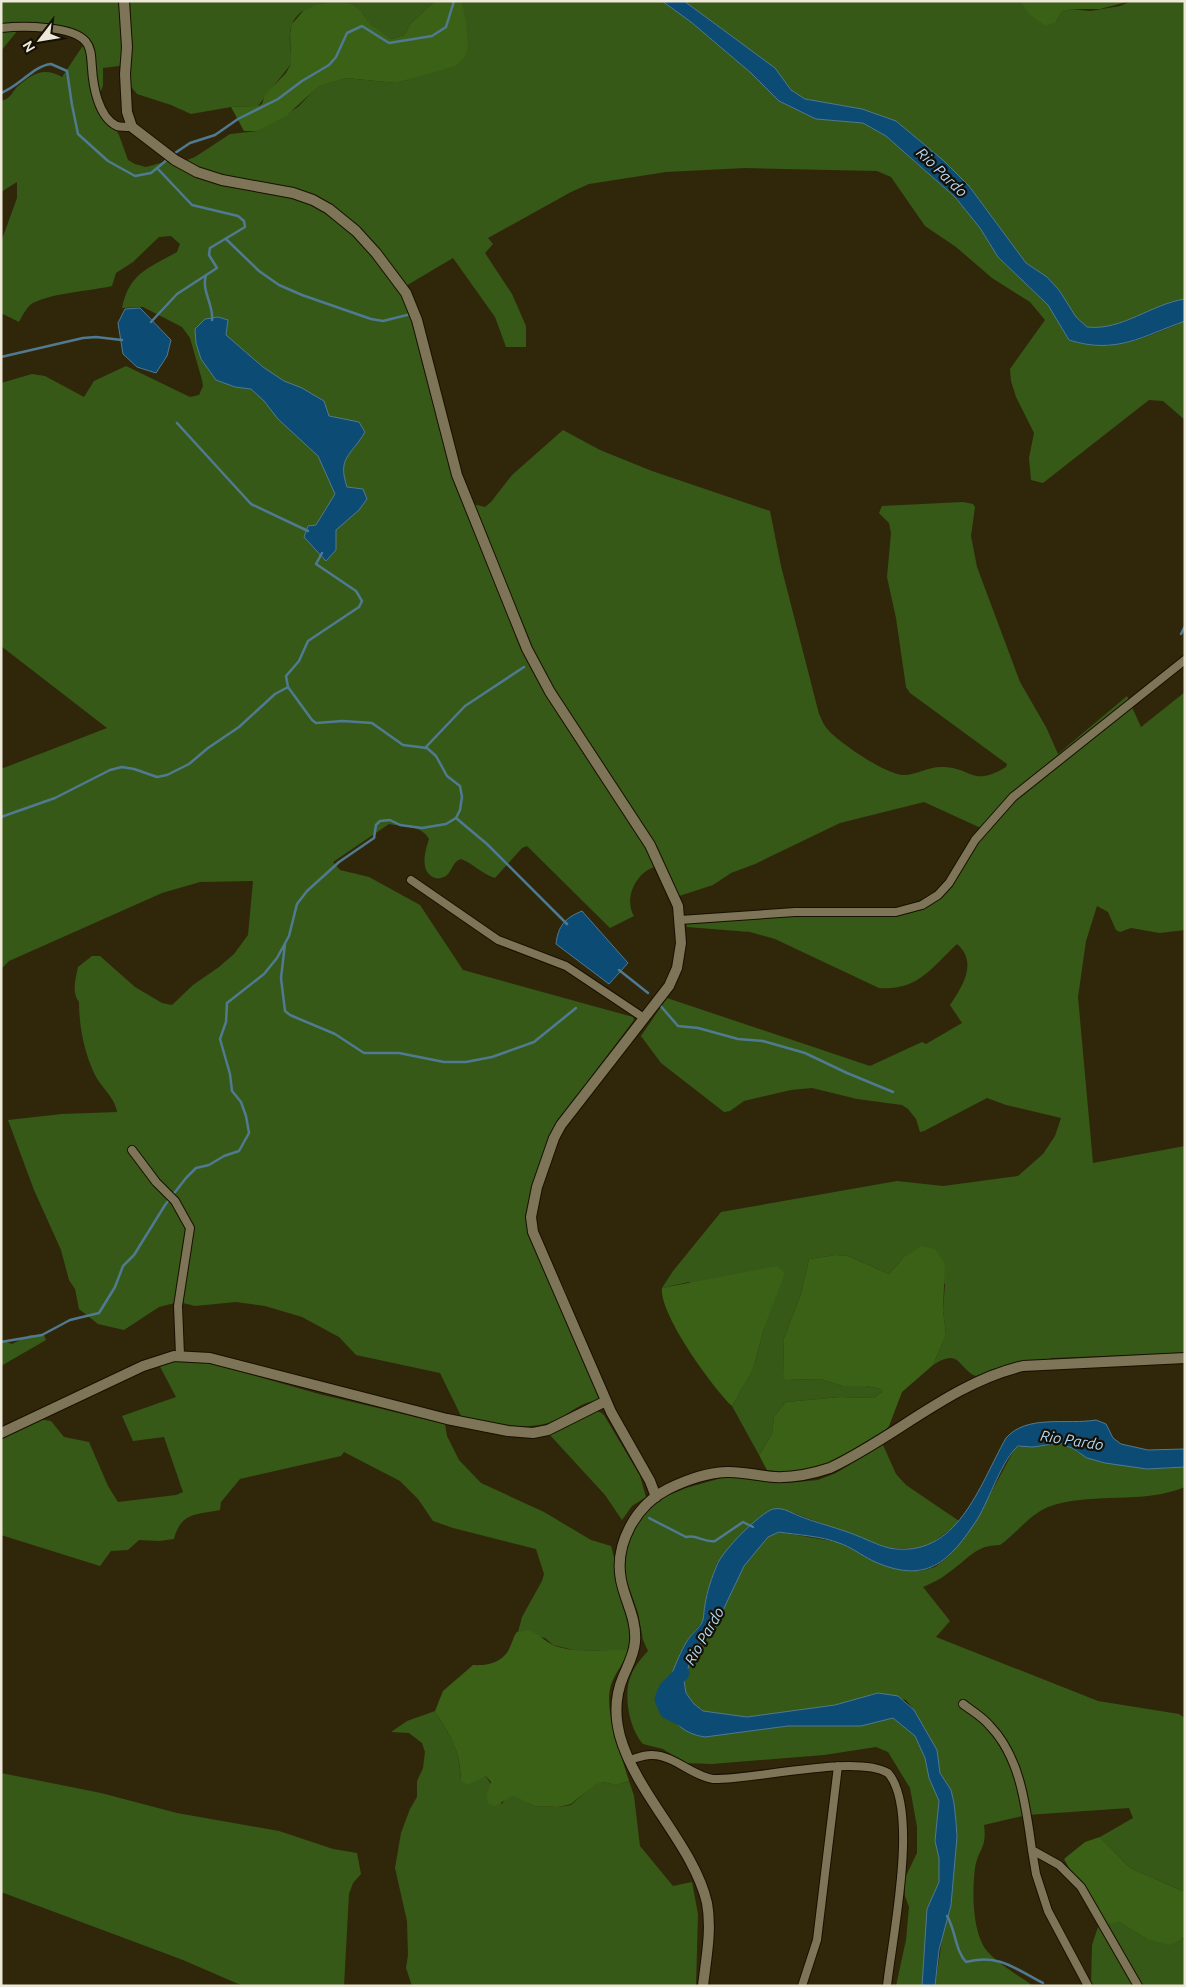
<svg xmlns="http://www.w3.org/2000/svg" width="1186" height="1987" font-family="Ubuntu,sans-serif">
  <rect width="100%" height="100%" fill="#30270b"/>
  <path fill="#365917" d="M1,1H435L411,23L404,35L391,39C384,35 377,32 372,26C367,22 365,14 360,11C340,0 300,0 292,25C287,38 292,51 291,64L258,106L231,107L191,114L171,105L137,94L129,84L127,65L103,68V86L97,98L119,135L128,160L135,164L146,167L168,161L179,163L195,157L230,134L258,131L298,107L318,86L346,78L396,83L409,79L462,1L663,2L691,22L751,73L779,101L816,119L863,123L886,136L955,197L980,228L998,257L1048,305L1069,340C1111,355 1147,337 1185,321V420L1163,401L1149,400L1043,483L1031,480L1029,458L1034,433L1016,397L1011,381L1010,369L1045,320L1030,302L992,278L956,247L925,226L891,177L877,171L745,168L666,172L589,184L571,192L488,238L493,244L485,253L512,294L526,326V347H506L495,317L453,258L399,290L410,303L469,503L485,507L491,502L512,475L563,430L600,450L652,471L770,511L781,566L819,714C822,720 824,726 829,731C840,743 888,776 904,775C916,775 928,767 941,767C973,767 971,788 1006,767L1007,764L910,693L906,687L896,618L887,577L891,533L889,523L879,513L882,506L963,502L973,504L975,507L971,536L977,567L1020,682L1046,727L1058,754L1127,696L1141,727L1185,692V930L1160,933L1131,928L1120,932L1116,930L1108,912L1097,906L1086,941L1078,997L1093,1163L1185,1146V1353L1053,1358L993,1369L976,1376C957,1368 961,1347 933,1365L946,1335L943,1310L945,1284L903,1258L889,1274L848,1256L836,1255L809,1259L801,1294L784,1338L783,1377L785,1380L820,1379L843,1386H866L881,1389L882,1392L874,1398L840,1397L786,1402L774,1416L772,1434L759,1455L732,1406L753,1370L764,1328L689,1282L662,1288L673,1271L721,1212L897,1181L943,1186L1018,1176L1043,1154L1055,1136L1061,1118L1006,1105L987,1098L924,1131L920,1132L916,1119L908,1109L902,1105L857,1099L812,1088L791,1090L744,1101L730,1111L724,1112L661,1063L641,1036L667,998L870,1066L922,1042L926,1044L962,1023L950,1005C963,986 978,962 957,944C931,968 918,991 879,988L775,939L750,932L687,927L686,923L688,921L767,915H896L918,910L938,896L983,829L924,802L840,823L755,864L731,873L713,885L673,898L659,866C637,869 623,898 634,916L610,928L527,846L522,848L495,878C482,874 474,864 461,859C452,862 453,870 446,876C442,878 438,879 435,878C419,872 425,851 429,839C422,825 403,827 389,824L333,862L340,870L369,877L420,905L463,970L633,1017L634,1020L597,1069L599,1080L555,1140L533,1216L539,1243L565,1290L583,1337L601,1401C581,1399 567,1418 548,1423C519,1431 490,1422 461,1416L440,1373L356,1355L339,1337L302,1317L265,1306L236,1302L195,1306L179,1302L159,1307L124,1330L98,1324L79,1309L75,1289L69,1280L61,1250L34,1190L8,1120L62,1114L117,1112C116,1099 101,1087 95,1075C84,1052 79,1026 79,1002C71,992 76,978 78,967L92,956H100L135,987L162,1003L172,1005L193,985L219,967L234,954L248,935L253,881L200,882L162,893L9,961L1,969V769L107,728L1,646V383L32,374L45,376L84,397L94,381L126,366L190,397L199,395L203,386L202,380L190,338L182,327L143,307L122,308C129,273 149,268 177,252L180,244L171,236L159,237L133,262L116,273L112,286C91,291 47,293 30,305C25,310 22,316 19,322L1,313V242L17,198V182L1,192V101C10,99 11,94 16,88C30,75 43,66 62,77L84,44L69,33L18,30L1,51Z
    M684,1H1022L1056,22L1062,12L1071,9L1090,11L1120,6L1131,1H1185V299L1105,328L1087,327L1076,317L1059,290L1047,277L1026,263L969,186L944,161L896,121L862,109L805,99L791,90L775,68Z
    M30,1335H44L46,1340L1,1366V1340L12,1344Z
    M200,1360L319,1394L445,1424L447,1436L459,1460L481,1483L544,1512L591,1540L611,1546L631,1621L629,1650L578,1651L553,1645L545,1638L518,1632L522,1617L542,1581L544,1574L536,1549L453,1528L433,1521L418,1499L400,1481L344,1452L341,1456L240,1479L221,1502L220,1510C196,1515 181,1512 174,1539L159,1541L139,1540L128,1550L111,1551L100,1566L1,1535V1435L33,1418L51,1421L64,1437L89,1442L108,1486L118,1502L176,1495L183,1492L164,1437L133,1441L122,1416L176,1397L157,1361Z
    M592,1411L600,1412L604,1415L640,1476L646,1497L632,1506L622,1520L605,1495L549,1434Z
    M1059,1443L1072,1448L1078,1453L1147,1469L1185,1467V1487C1142,1505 1092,1491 1048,1507C1029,1515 1017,1533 1000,1545C974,1545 968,1560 948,1573C941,1579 932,1583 923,1587L950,1621L936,1637L1098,1701L1179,1714L1185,1718V1892L1130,1868L1100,1837L1133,1818L1129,1808L1027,1815L984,1825C987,1849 979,1847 975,1868C972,1890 972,1933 987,1951C998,1964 1018,1975 1033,1986H935L956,1848L954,1803L951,1790L940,1773L937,1750L914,1710L906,1700L878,1693L835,1705L747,1717L703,1711L694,1704L686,1693L684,1681L691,1658L704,1638L715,1627L744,1566L768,1537L779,1532L837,1542L900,1570L920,1571L935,1567L948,1557L977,1519L1015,1448L1025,1445L1033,1447Z
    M883,1445L896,1474L906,1485L959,1521L957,1524L927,1547L918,1549L889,1548L788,1511L773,1509L765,1514L734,1542L717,1563L707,1593L703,1621L688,1639L680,1653L666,1698L676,1723L728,1734L788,1726H861L893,1718L915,1736L925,1758L939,1801L935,1841L939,1858V1882L927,1909L922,1986H896L906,1940L909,1907L905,1896L904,1880L917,1853V1827L910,1788L888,1752L876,1747L824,1755L712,1764L685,1763L663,1749L643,1744C629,1729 622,1692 632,1673C635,1666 642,1657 648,1651L643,1640L638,1613L623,1570L630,1533L655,1501L686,1488L725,1477L740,1476L786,1483L818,1480L836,1473Z
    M435,1711C452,1740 459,1745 461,1781L486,1776L502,1804L506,1797L514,1795L534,1806L558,1807L571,1805L596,1783L603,1782L616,1785L629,1781L634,1796L640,1846L673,1886L692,1882L698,1914L696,1986H412L406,1968L408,1955L407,1921L395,1868L401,1833L410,1809L417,1797V1781L423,1768L425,1752L422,1743L409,1733L391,1732L407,1721Z
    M1,1773L101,1793L177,1813L279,1831L333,1849L357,1853L361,1874L353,1883L349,1894L344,1986H243L183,1960L1,1892Z
    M1110,1922H1119L1147,1939H1182L1185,1937V1986H1091L1092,1945L1098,1927Z"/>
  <path fill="#3a6116" d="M435,1L462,2L466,22L468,49L464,58L455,66L396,83L346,78L319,86L286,116L258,131H244L231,107L258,106L262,104L265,95L286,73L291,64L290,34L292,24L304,10L315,5L336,2L351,4L361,11L371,25L391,39L404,35L411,23Z
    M1022,1H1131L1100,9H1071L1062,12L1056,22L1046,26C1037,20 1024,13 1022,1Z
    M921,1246L935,1249L945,1264L943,1310L946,1335L933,1365L902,1392L889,1426L885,1431L831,1464L815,1469L786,1472L767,1470L759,1455L772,1434L774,1416L786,1402L840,1397L874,1398L882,1392L881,1389L866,1386H843L820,1379L785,1380L783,1377L784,1338L801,1294L809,1259L836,1255L848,1256L889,1274L903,1258Z
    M777,1266L785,1273L764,1328L753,1370L732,1406C713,1388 659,1314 662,1288Z
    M528,1630C539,1633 545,1642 555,1646C579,1654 604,1649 629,1650C624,1663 615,1673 611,1685C603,1710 622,1756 629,1781L616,1785L603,1782L596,1784L571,1804L558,1807L534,1806L514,1796C506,1798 502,1803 495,1806L488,1804L486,1796L491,1782L486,1776L467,1785L461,1781C460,1748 451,1738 435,1711L443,1691L473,1665C488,1666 504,1662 510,1647C513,1641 513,1637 517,1632Z
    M1100,1837L1130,1868L1185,1892V1937L1170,1945L1147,1939L1119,1922L1101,1925L1064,1859L1085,1842Z"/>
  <path fill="#0c4b73" stroke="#507a91" d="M662,1H684L775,68L791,90L805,99L862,109L896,121L944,161L969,186L1026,263L1047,277L1059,290L1076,317L1087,327C1122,331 1151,304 1185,299V321C1143,336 1116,355 1069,340L1048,305L998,257L980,228L955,197L886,136L863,123L816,119L779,101L751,73L691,22Z
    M140,308L171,340L167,356L156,373L137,367L123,354L118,323L125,309Z
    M218,317L228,320L226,335L263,367L284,381L302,388L324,401L329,416L359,422L365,432C351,456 337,457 347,487L363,489L367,499L359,510L336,530V550L326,561L304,537L308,526L316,525L335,494L318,456L278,419L264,401L251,389L235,387L216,380L201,359L196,343L195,329L205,319Z
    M582,911L628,963L609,984L556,944C558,926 565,918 582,911Z
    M1096,1420L1106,1424L1113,1438L1121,1444L1148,1450L1185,1449V1467L1147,1469L1105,1463L1087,1458L1072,1448L1059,1443L1033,1447L1018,1446C1003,1458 989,1500 978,1518C949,1563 926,1585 873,1561C861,1555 851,1547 839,1543C821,1536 798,1535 779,1532L768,1537L744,1566L715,1627L704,1638L691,1658L684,1681L686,1693L694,1704L703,1711L747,1717L835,1705L878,1693L898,1696L914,1710L937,1750L940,1773L951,1790L954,1803L956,1822L957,1837L951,1905L939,1950L935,1986H922L927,1909L939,1882V1858L935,1841L939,1801L929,1778L925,1758L915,1736L893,1718L861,1726H788L705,1737C684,1734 668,1721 666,1698C665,1687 681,1650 687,1641C691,1634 701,1627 703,1620C704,1615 704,1609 705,1605C707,1591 712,1577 717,1565C722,1551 760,1513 773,1509C778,1508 784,1509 788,1511C808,1521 832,1526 853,1534C864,1538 877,1545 889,1548C957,1560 979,1486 1006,1438C1027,1414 1067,1425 1096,1420Z"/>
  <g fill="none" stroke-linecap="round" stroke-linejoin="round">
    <path stroke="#507a91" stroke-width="2.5" d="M1,93C20,86 33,66 51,64L67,71L72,105L78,134L108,161L135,176L151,173L168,159
      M172,155L190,143L215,135L238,119L278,99L302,81L329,65L336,57L347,33L362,26L389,43L432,36L446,27L454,1
      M226,239L259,271L279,285L302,295L371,319L383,321L407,315
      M206,275C201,291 214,305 212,320
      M151,322L177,294L217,268L209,255L210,248L245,227L244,221L238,216L192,205L158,169
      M1,357L83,338L96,337L122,340
      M177,423L251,504L308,531
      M1181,634L1185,626
      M425,748L465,706L524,667
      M1,817L55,798L110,770L122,767L134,769L157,777L167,775L189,764L208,748L239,727L275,694L288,687
      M456,818L487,844L567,924
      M285,944L281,978L285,1011L290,1015L335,1034L364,1053H399L444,1062H466L492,1057L534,1042L576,1008
      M619,970L648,993
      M659,1004L678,1026L698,1028L738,1039L763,1041L805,1053L847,1073L893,1092
      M1,1342L42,1335L70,1320L99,1313L115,1287L123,1266L134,1255L165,1205L186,1178L196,1168L209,1165L224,1156L239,1151L249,1133L246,1116L241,1102L232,1091L230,1074L220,1039L226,1022L227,1003L264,974L277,958L289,936L297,904L307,891L339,862L374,838L376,825L380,821L390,820L400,825L422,828L446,824L456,818L460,810L462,797L460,786L447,776L436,756L427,748L403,745L372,723L343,721L316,723L312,720L288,687L286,676L299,661L308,641L359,607L362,601L356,591L316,564L322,553
      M649,1518L686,1537C697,1534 704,1543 715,1541L743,1522L753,1527
      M947,1916C956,1931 955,1950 966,1962C997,1953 1016,1969 1043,1983"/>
    <path stroke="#0c4b73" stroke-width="15" d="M682,1673L666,1689L662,1699L667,1711L687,1721"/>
    <defs>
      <path id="street" d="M1,28C21,26 73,25 86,42C92,49 91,59 92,68C93,85 98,117 117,126C121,127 127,127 132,127
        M411,880L498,940L566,966L644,1018
        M680,920L795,912H896L922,905L938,895L949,883L975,840L1013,797L1185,660
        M132,1150L156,1182L175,1201L190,1228L178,1306L180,1355
        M963,1704C972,1711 983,1717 990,1726C1021,1758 1026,1808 1032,1850L1059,1865L1081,1887L1138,1986
        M629,1760C637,1758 645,1754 653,1755C675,1756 692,1776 713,1779C755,1780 855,1754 888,1773C920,1809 892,1938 887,1986
        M1032,1850L1036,1874L1048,1911L1088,1986
        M802,1986L817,1940L838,1766"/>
      <path id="secondary" d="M124,1L127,47L125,74L127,112L132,127L175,160L197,172L222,180L293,193L313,200L329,209L356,231L376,253L406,293L417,320L457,475L527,649L550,692L650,845L678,906L681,943L677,968L669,986L561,1125L554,1138L537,1187L531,1217L533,1232L611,1412L650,1481L656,1497
        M1,1433L143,1366L174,1356L210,1358L447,1419L508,1431L533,1433L548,1430L606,1401
        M703,1986C706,1959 712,1930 707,1903C694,1846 636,1794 620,1736C615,1717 615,1696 623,1677C628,1665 634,1655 635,1642C637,1619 625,1601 621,1580C614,1544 636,1505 668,1489C686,1480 706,1473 726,1472C742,1471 758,1476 774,1477C793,1478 812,1474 830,1468C896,1437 951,1383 1023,1366L1185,1358"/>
    </defs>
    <use href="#street" stroke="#180f00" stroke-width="10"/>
    <use href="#secondary" stroke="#180f00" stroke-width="12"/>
    <use href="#street" stroke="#7e7457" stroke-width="8"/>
    <use href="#secondary" stroke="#7e7457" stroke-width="10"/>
  </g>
  <g text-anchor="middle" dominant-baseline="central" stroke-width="4.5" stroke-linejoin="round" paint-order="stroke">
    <g font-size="15" font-style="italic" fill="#b5daf7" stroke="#141006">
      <text transform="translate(942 172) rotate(44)">Rio Pardo</text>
      <text transform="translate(1072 1440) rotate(9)">Rio Pardo</text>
      <text transform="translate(704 1636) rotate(-60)">Rio Pardo</text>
    </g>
  </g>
  <rect width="1186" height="1987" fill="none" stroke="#ede8d8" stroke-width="5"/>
  <g transform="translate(40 40) rotate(239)" stroke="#141006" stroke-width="4" paint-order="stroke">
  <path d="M0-4L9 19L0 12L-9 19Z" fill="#ede8d8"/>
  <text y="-8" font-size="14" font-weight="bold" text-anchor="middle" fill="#ede8d8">N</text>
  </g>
</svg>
